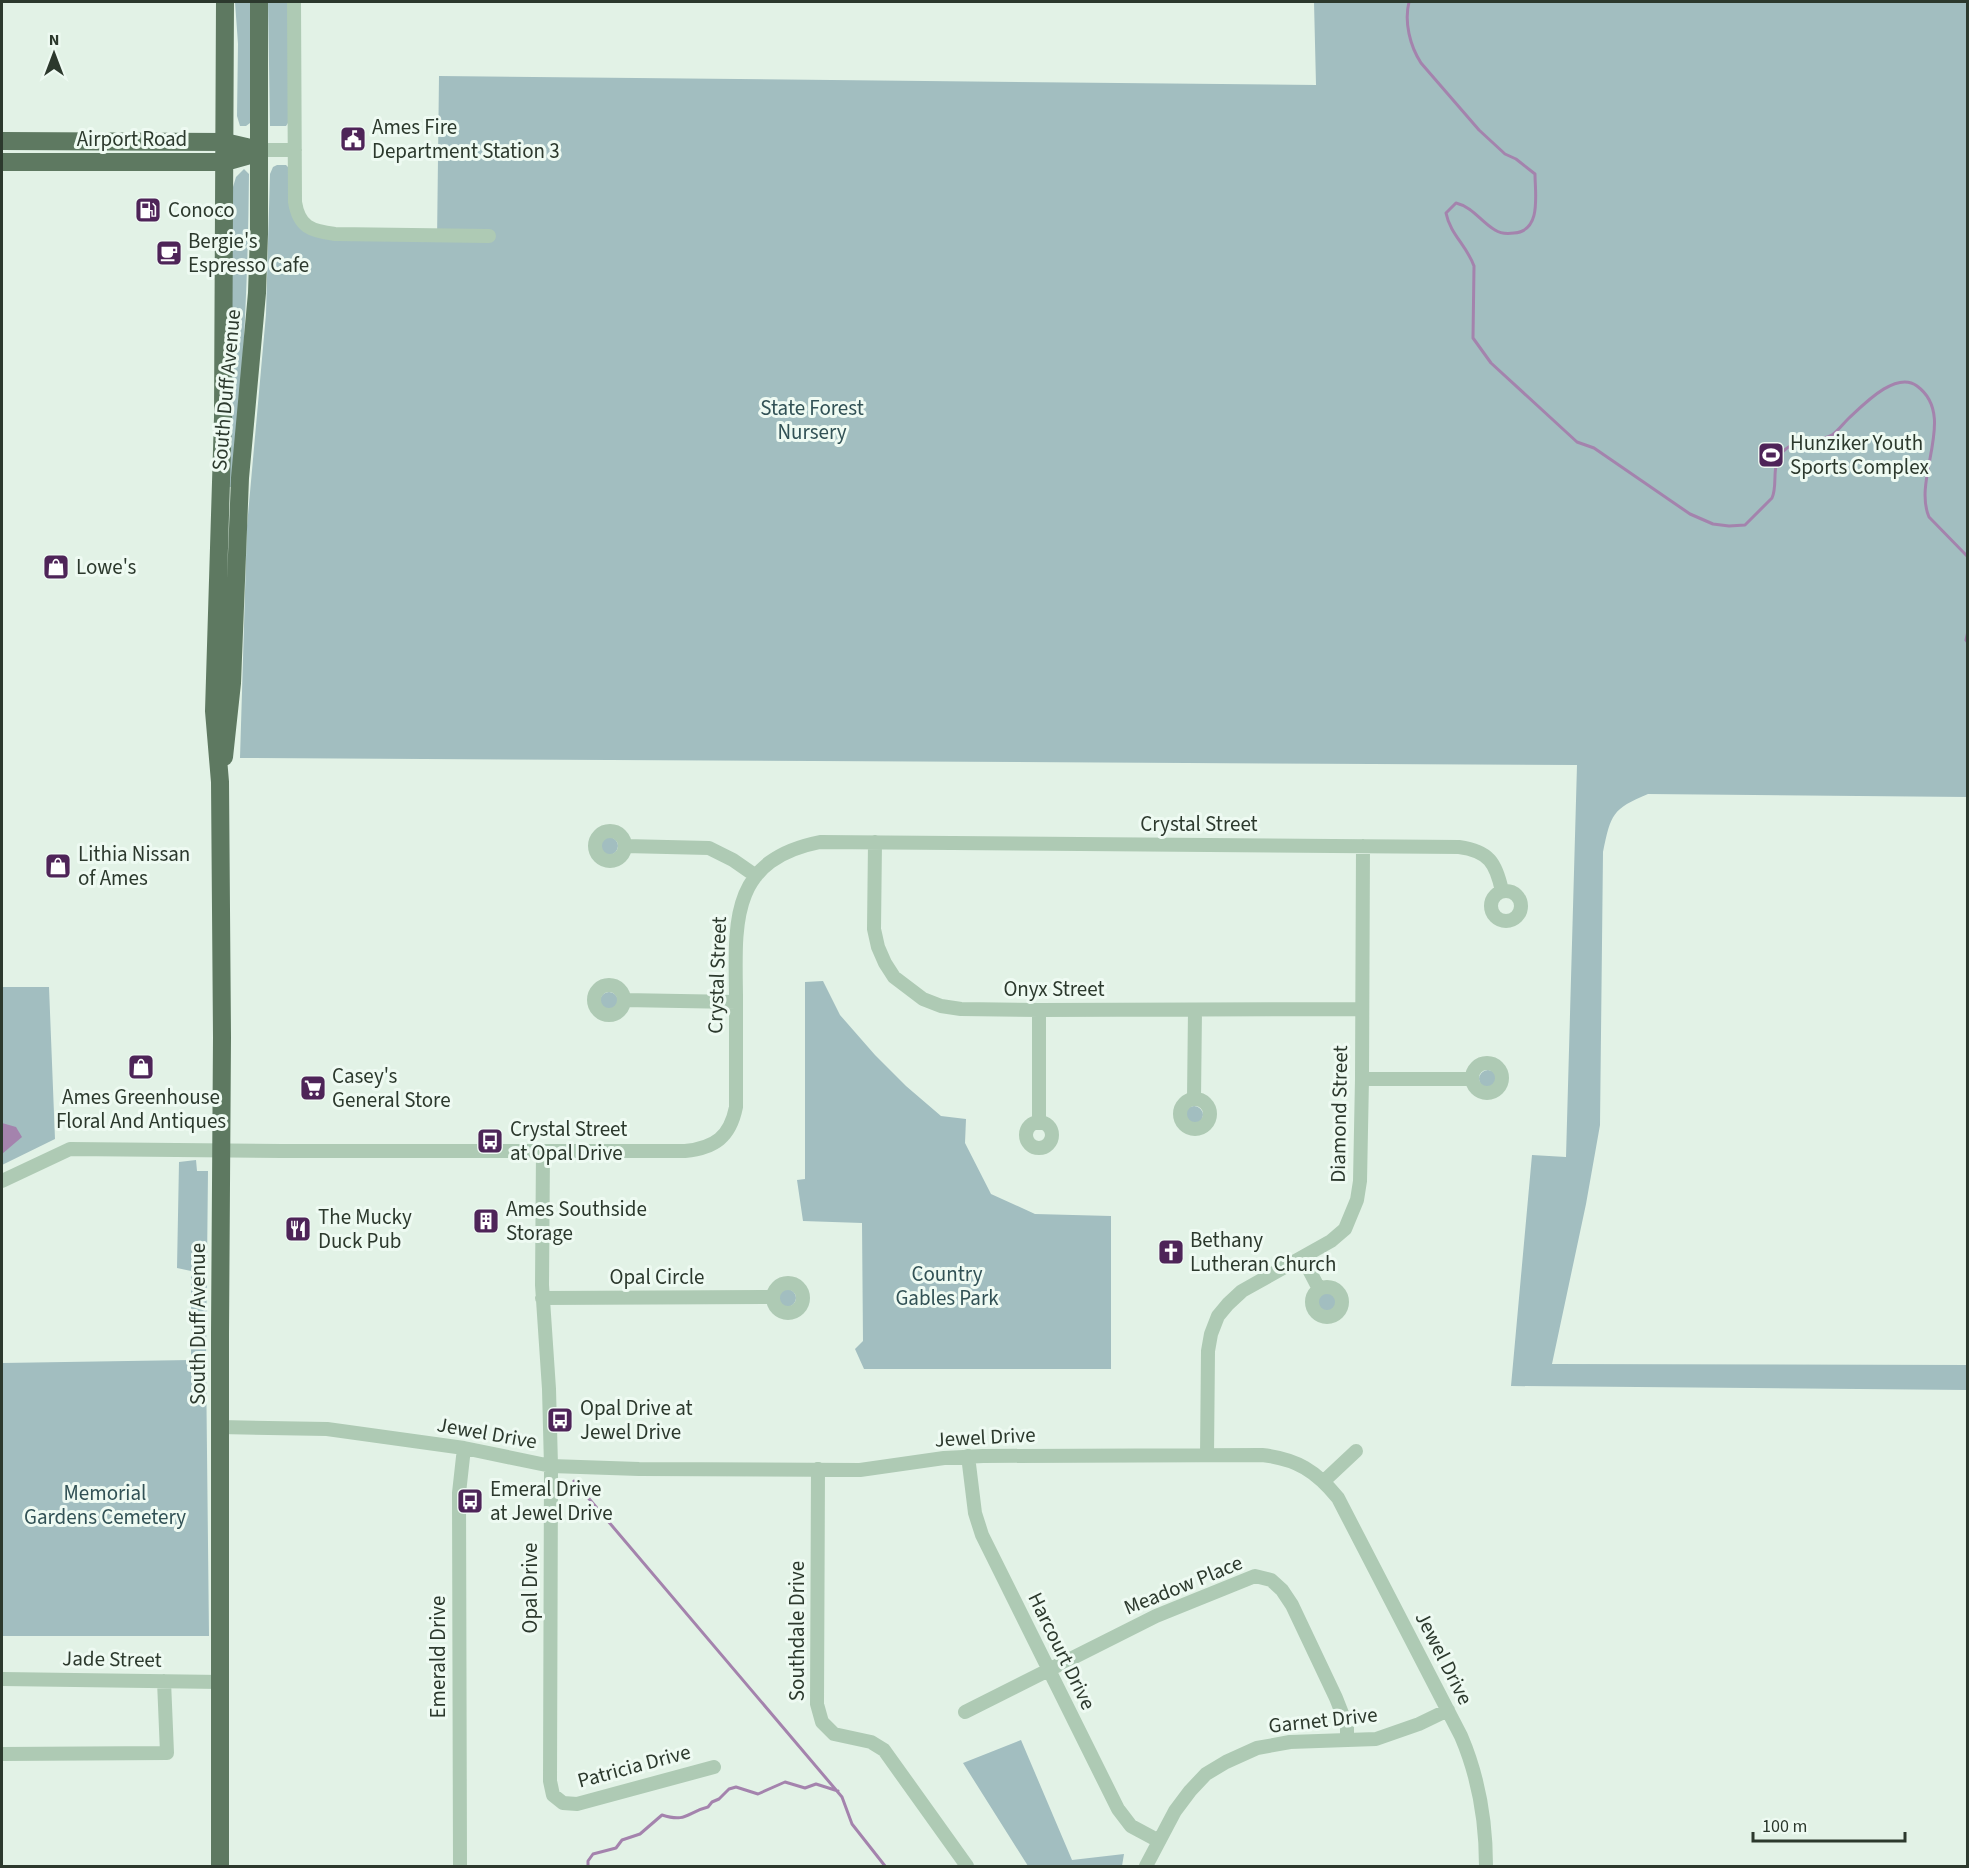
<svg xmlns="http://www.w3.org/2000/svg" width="1969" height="1868" font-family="'Source Sans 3',sans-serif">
  <rect width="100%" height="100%" fill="#e2f2e6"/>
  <path fill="#a2bec0" d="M235,2H252V110L250,123L246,126H240L237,116L238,44Z
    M268,2H289L290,120L286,126H270Z
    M1314,2H1967V797L1648,794C1612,809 1611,814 1603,852L1600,1125L1586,1204L1552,1364L1967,1365V1390L1511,1386L1532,1155L1566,1157L1577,765L240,758L247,526L266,314L270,174L273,167L277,165H286L289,168L302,228L437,241L439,76L1316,85Z
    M244,169L249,174C248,279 243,383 233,487H228L233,187L236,177Z
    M600 846a9 9 0 1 1 18 0a9 9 0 1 1-18 0Z
    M823,981L840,1015L875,1055L906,1086L941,1116L966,1119L965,1143L991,1194L1035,1214L1111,1216V1369H864L855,1349L863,1341L862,1223L803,1221L797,1180L805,1179V982Z
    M2,987H49L55,1139L2,1165Z
    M600 1001a9 9 0 1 1 18 0a9 9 0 1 1-18 0Z
    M1479 1079a9 9 0 1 1 18 0a9 9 0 1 1-18 0Z
    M1185 1115a9 9 0 1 1 18 0a9 9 0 1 1-18 0Z
    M196,1160L197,1171H208L206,1360L209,1636H2V1363L191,1360V1271L177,1268L179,1162Z
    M778 1298a9 9 0 1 1 18 0a9 9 0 1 1-18 0Z
    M1318 1302a9 9 0 1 1 18 0a9 9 0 1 1-18 0Z
    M1021,1740L1072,1860L1124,1854L1122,1866H1028L963,1763Z"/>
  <path fill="#a483ad" d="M2,1123L16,1127L22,1137L2,1154Z"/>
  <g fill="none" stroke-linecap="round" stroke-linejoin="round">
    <path stroke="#a483ad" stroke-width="3" d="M1409,2C1404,22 1410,46 1421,63L1479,130L1505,154L1516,159L1535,174C1535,194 1542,231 1514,233C1507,234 1501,234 1495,230C1481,222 1473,207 1456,203L1446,213C1450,234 1467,246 1474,266L1473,338L1491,363L1577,442L1594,448L1690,514L1713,524L1729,526L1745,525L1772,498C1777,487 1773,473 1777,462C1786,435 1816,445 1832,435C1838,431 1843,424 1848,419C1863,405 1896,370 1917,386C1958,416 1912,478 1929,517L1968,557
      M1968,631L1966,640L1968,643
      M574,1481L842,1797L852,1824L885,1866
      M588,1866V1861L593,1854L616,1848L622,1840L640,1834L662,1815C687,1823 687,1812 708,1807L712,1802L719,1799L729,1789L736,1787L758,1794L785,1782L805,1788L816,1784L838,1791"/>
    <path stroke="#aecab4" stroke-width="14" d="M294,2L295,202C299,227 311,231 335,234L489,236
      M259,150H295
      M595 846a15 15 0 1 1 30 0a15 15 0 1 1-30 0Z
      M875,842L874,929L878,947L885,963L894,977L923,999L941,1006L961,1009L1039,1010L1362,1009
      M625,846L709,848L733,860L756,876
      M1491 906a15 15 0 1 1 30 0a15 15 0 1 1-30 0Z
      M594 1000a15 15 0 1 1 30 0a15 15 0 1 1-30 0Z
      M624,1000L736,1002
      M1472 1078a15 15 0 1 1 30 0a15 15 0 1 1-30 0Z
      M1362,1079H1472
      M1194,1099L1195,1010
      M1180 1114a15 15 0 1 1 30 0a15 15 0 1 1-30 0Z
      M1026 1135a13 13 0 1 1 26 0a13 13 0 1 1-26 0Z
      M1039,1123V1010
      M543,1151L542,1285L549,1389L551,1466L550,1781L553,1795L563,1803L577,1804L714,1767
      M2,1181L70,1149L282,1151H685C715,1148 730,1137 736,1107C736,1070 736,1033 736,996C735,921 730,860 820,842L1459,847C1489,851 1496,863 1502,891
      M1303,1258L1319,1289
      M773 1298a15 15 0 1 1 30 0a15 15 0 1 1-30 0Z
      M1312 1302a15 15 0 1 1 30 0a15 15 0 1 1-30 0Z
      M542,1298L772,1297
      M220,1427L327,1429L464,1448L551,1466L639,1469L860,1470L944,1458L983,1456L1262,1455C1297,1459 1316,1471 1338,1498L1461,1736C1479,1778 1486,1821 1486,1866
      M1207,1455L1208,1351L1211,1334L1218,1316L1228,1304L1242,1291L1331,1241L1345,1229L1357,1200L1360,1181L1362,1079L1363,846
      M968,1456L975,1513L982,1535L1118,1809L1131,1826L1159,1841
      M818,1469L817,1704L822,1722L834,1734L871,1742L884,1750L967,1866
      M1324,1481L1356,1451
      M2,1679L221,1682
      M965,1712L1156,1616L1255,1576L1271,1580L1282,1590L1292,1605L1336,1698L1347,1726V1740
      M2,1754L167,1753L164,1681
      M460,1866L459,1493L464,1448
      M1146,1866L1175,1811L1190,1791L1206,1774L1226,1762L1257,1748L1290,1742L1376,1739L1419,1724L1448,1710"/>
    <path stroke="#5e7961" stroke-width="18" d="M2,141L225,142L259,150
      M2,162H225L250,155L259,150
      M224,757L232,683L240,478L257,293L259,234V2
      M220,1866V1333L222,1037L220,782L214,711L223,417L225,2"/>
  </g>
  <defs>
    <symbol id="civic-square" viewBox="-11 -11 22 22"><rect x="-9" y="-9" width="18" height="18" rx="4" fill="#4e2458" stroke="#eefaf2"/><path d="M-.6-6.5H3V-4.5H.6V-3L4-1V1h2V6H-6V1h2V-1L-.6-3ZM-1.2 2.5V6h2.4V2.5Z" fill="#fff"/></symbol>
    <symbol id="fuel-square" viewBox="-11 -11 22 22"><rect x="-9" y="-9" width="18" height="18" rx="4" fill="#4e2458" stroke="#eefaf2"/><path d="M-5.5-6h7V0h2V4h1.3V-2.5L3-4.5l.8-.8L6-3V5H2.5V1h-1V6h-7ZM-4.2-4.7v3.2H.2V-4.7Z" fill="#fff"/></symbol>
    <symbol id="cafe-square" viewBox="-11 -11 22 22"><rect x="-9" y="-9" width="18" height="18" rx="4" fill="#4e2458" stroke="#eefaf2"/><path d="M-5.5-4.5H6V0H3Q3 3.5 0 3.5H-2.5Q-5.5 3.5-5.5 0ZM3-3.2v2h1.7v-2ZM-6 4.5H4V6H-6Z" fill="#fff"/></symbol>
    <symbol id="stadium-square" viewBox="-11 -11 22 22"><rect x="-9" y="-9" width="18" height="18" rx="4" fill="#4e2458" stroke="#eefaf2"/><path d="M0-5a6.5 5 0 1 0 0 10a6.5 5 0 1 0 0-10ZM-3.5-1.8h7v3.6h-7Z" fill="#fff"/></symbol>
    <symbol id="shop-square" viewBox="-11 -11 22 22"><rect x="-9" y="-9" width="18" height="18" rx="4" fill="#4e2458" stroke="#eefaf2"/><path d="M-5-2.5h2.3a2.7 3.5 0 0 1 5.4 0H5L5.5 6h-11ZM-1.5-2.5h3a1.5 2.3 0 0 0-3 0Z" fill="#fff"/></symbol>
    <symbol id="supermarket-square" viewBox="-11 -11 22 22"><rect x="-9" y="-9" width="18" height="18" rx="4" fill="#4e2458" stroke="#eefaf2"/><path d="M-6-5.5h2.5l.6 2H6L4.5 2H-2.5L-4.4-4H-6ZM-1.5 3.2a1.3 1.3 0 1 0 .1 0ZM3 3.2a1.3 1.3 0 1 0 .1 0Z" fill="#fff"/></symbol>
    <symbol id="bus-square" viewBox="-11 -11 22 22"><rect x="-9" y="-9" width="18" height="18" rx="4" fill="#4e2458" stroke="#eefaf2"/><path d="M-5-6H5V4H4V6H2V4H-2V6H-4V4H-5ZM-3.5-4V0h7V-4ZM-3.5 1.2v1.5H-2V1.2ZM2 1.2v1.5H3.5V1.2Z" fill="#fff"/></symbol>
    <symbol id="building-square" viewBox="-11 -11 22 22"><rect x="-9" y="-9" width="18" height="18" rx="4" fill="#4e2458" stroke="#eefaf2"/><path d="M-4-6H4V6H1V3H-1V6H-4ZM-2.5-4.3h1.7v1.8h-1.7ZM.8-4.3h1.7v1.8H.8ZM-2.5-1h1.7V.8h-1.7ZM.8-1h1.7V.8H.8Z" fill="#fff"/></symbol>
    <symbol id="restaurant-square" viewBox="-11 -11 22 22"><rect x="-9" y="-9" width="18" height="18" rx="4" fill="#4e2458" stroke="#eefaf2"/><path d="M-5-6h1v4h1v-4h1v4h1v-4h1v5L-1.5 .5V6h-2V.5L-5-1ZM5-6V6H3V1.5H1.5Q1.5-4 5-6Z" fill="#fff"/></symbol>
    <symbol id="church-square" viewBox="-11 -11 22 22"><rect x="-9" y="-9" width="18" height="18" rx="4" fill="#4e2458" stroke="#eefaf2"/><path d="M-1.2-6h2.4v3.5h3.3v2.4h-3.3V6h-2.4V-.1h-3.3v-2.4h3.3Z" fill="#fff"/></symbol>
  </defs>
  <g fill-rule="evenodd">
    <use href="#civic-square" x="338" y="124" width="30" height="30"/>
    <use href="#fuel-square" x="133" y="195" width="30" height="30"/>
    <use href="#cafe-square" x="154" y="238" width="30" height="30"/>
    <use href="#stadium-square" x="1756" y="440" width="30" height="30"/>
    <use href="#shop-square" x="41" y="552" width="30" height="30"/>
    <use href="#shop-square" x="43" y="851" width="30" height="30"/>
    <use href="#shop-square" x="126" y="1052" width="30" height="30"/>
    <use href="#supermarket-square" x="298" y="1073" width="30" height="30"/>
    <use href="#bus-square" x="475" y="1126" width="30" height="30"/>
    <use href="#building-square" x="471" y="1206" width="30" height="30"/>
    <use href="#restaurant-square" x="283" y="1214" width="30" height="30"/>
    <use href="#church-square" x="1156" y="1237" width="30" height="30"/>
    <use href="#bus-square" x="545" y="1405" width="30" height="30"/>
    <use href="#bus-square" x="455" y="1486" width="30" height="30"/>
  </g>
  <g text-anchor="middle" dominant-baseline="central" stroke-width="6" stroke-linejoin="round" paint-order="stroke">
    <g font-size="21" fill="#2c392d" stroke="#eefaf2" text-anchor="start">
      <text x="372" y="127">Ames Fire<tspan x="372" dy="24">Department Station 3</tspan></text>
      <text x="168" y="210">Conoco</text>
      <text x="188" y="241">Bergie's<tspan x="188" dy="24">Espresso Cafe</tspan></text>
      <text x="1790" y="443">Hunziker Youth<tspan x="1790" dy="24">Sports Complex</tspan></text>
      <text x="76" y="567">Lowe's</text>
      <text x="78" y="854">Lithia Nissan<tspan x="78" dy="24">of Ames</tspan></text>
      <text x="332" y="1076">Casey's<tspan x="332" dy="24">General Store</tspan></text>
      <text x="141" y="1097" text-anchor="middle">Ames Greenhouse<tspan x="141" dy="24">Floral And Antiques</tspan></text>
      <text x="510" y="1129">Crystal Street<tspan x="510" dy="24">at Opal Drive</tspan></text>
      <text x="506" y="1209">Ames Southside<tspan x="506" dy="24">Storage</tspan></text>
      <text x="318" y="1217">The Mucky<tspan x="318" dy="24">Duck Pub</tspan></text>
      <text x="1190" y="1240">Bethany<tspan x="1190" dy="24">Lutheran Church</tspan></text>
      <text x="580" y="1408">Opal Drive at<tspan x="580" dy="24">Jewel Drive</tspan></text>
      <text x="490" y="1489">Emeral Drive<tspan x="490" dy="24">at Jewel Drive</tspan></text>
    </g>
    <g font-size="21" fill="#2c392d" stroke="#eefaf2">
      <text x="132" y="139">Airport Road</text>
      <text transform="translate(226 390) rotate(-85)">South Duff Avenue</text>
      <text x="1199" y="824">Crystal Street</text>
      <text transform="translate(717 975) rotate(-88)">Crystal Street</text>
      <text x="1054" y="989">Onyx Street</text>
      <text transform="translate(1339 1114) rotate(-89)">Diamond Street</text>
      <text x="657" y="1277">Opal Circle</text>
      <text transform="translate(198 1324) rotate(-90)">South Duff Avenue</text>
      <text transform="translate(487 1433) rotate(10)">Jewel Drive</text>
      <text transform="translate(985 1437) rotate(-3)">Jewel Drive</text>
      <text transform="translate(1183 1585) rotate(-22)">Meadow Place</text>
      <text transform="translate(530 1588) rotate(-90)">Opal Drive</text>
      <text transform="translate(797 1631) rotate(-90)">Southdale Drive</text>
      <text transform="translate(1062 1651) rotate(64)">Harcourt Drive</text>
      <text transform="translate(438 1657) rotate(-90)">Emerald Drive</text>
      <text transform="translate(1444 1658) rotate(63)">Jewel Drive</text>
      <text transform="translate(112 1659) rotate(1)">Jade Street</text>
      <text transform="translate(1323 1720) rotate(-6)">Garnet Drive</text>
      <text transform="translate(634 1766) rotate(-15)">Patricia Drive</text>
    </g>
    <g font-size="21" fill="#315155" stroke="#eefaf2">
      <text x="812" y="408">State Forest<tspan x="812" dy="24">Nursery</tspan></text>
      <text x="947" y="1274">Country<tspan x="947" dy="24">Gables Park</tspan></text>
      <text x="105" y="1493">Memorial<tspan x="105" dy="24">Gardens Cemetery</tspan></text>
    </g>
  </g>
  <rect width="1969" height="1868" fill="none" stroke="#2c392d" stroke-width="6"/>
  <g transform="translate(54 54)" stroke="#eefaf2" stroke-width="4.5" paint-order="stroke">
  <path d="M0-4.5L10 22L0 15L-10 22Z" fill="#2c392d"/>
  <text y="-9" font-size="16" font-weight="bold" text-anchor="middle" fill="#2c392d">N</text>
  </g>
  <path d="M1753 1832v9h152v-9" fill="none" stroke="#2c392d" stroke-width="3"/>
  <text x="1762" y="1832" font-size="18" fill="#2c392d" stroke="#eefaf2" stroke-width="4.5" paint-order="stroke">100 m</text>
</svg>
